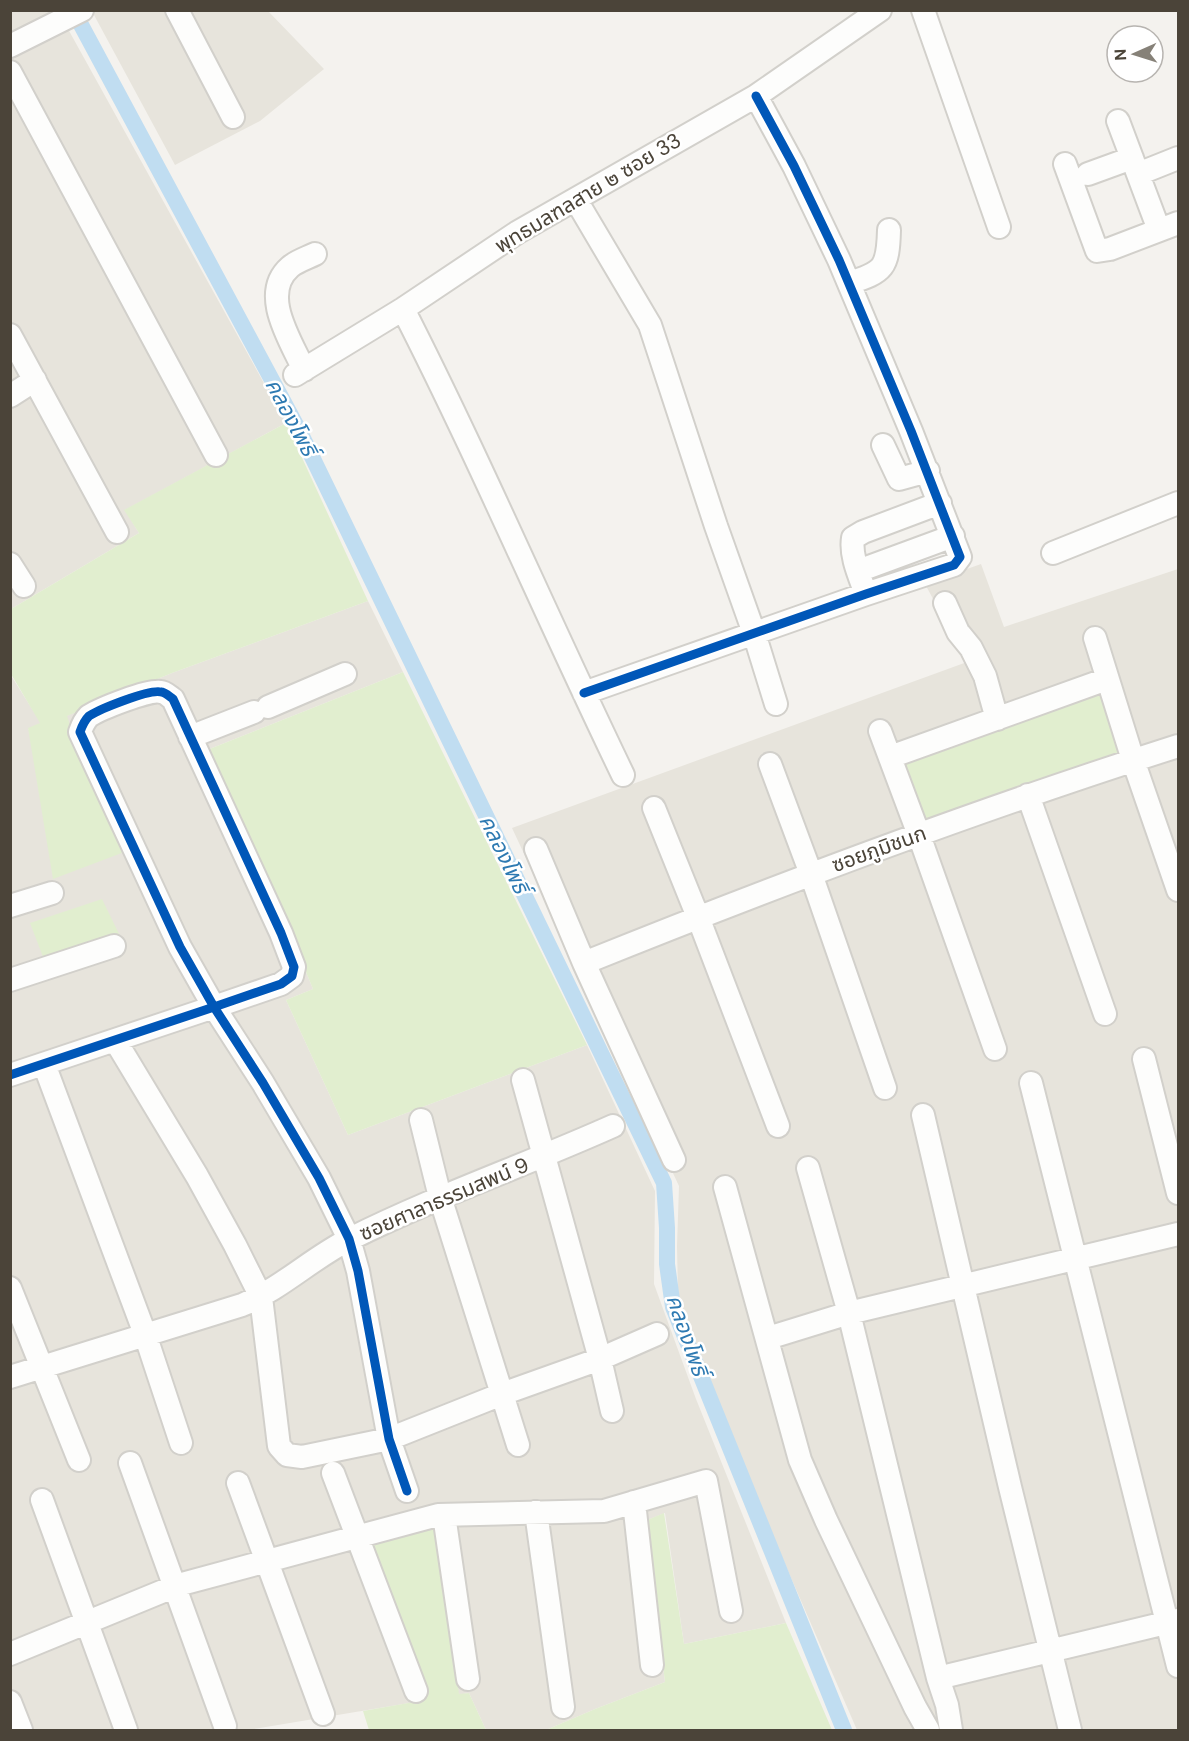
<svg xmlns="http://www.w3.org/2000/svg" width="1189" height="1741" font-family="'DM Sans','Noto Sans Thai',sans-serif">
  <rect width="100%" height="100%" fill="#f4f2ee"/>
  <path fill="#e7e4dc" d="M10,11H268L324,69L260,121L175,165L94,15L68,29L286,423L125,510L139,533L11,609Z
    M981,564L1004,627L1178,569V1730H857L753,1490L682,1309L678,1292L677,1246L679,1186L512,828L967,662L925,584Z
    M368,601L403,672L207,750L247,829L313,989L286,1000L348,1135L587,1045L655,1191L654,1284L696,1399L786,1623L684,1644L665,1513L645,1521L665,1682L595,1709L546,1730H486L469,1693L248,1730H11L10,674L41,723L28,729L127,851L87,776L66,716L172,673Z"/>
  <path fill="#e1eecf" d="M286,423L368,601L172,673L67,716L87,776L127,851L53,879L28,728L40,723L11,674V609L139,533L124,510Z
    M403,672L587,1045L348,1135L286,1000L313,989L247,829L222,785L207,750Z
    M1100,688L1122,751L923,821L900,762Z
    M102,899L121,938L45,962L30,923Z
    M664,1513L684,1644L786,1623L832,1730H546L595,1709L665,1682L645,1521Z
    M435,1526L438,1533L459,1694L469,1693L486,1730H369L363,1711L425,1700L370,1544Z"/>
  <g fill="none" stroke-linecap="round" stroke-linejoin="round">
    <path stroke="#c0ddf1" stroke-width="16" d="M73,10L301,434L664,1183L667,1228V1264L673,1307L844,1730"/>
    <defs>
      <path id="minor" d="M177,10L233,117
        M923,10L999,227
        M10,46L82,10
        M10,72L216,455
        M1118,121L1159,230
        M1065,164L1097,251L1110,249L1178,223
        M1088,174L1132,158
        M1138,174L1178,158
        M576,200L650,325L716,526L754,633L776,704
        M849,283C884,272 888,268 889,230
        M403,309C481,462 548,620 623,775
        M10,335L117,532
        M304,370C291,341 259,294 290,267C297,261 307,258 315,254
        M295,375L403,309L518,232L756,96L880,10
        M10,396L35,380
        M883,445L899,479L928,471
        M1053,553L1178,503
        M10,564L24,586
        M858,571L953,536
        M866,594C860,577 850,556 853,538L863,532L940,503
        M945,603L958,632L971,648L985,676L997,719
        M1095,638L1133,760L1178,890
        M584,693L866,594L954,565L960,557L911,431L839,260L794,166L756,96
        M268,707L345,674
        M880,731L919,835L995,1049
        M190,737L254,712
        M890,757L1107,679
        M770,764L811,874L885,1088
        M1028,795L1105,1014
        M654,808L698,917L778,1126
        M536,849L584,963L674,1160
        M10,906L52,893
        M584,963C780,884 977,810 1178,746
        M10,980L114,946
        M115,1040L197,1176L235,1245L261,1297L279,1446L287,1455L302,1457L389,1439L502,1394L600,1359L657,1334
        M1144,1059L1178,1193
        M44,1064L145,1334L181,1443
        M10,1075L214,1007L281,984L292,976L294,967L281,933L173,699C170,697 165,692 161,692C149,689 100,709 89,716C84,721 82,726 80,732L180,947L214,1007L263,1083L319,1178L349,1239L358,1271L389,1439L407,1491
        M523,1080L600,1359L612,1411
        M1031,1083L1178,1666
        M923,1115L1010,1487L1070,1730
        M421,1120L440,1197L518,1445
        M808,1168L849,1313L938,1678L947,1705L951,1730
        M725,1187L800,1460L826,1520L915,1707L928,1730
        M10,1288L79,1460
        M768,1338L849,1313L1178,1234
        M10,1377L242,1305C282,1288 312,1258 350,1239C436,1196 526,1165 613,1126
        M130,1463L225,1726
        M333,1473L416,1691
        M238,1483L323,1714
        M42,1500L126,1730
        M634,1502L652,1665
        M536,1512L563,1707
        M444,1515L468,1679
        M10,1654L178,1585L438,1515L604,1511L706,1481L731,1611
        M938,1678L1178,1620
        M10,1702L21,1730"/>
    </defs>
    <use href="#minor" stroke="#d2d0cb" stroke-width="26"/>
    <use href="#minor" stroke="#fdfdfc" stroke-width="22"/>
    <defs>
      <path id="cycleway" d="M584,693L866,594L954,565L960,557L911,431L839,260L794,166L756,96
        M10,1075L214,1007L281,984L292,976L294,967L281,933L173,699C170,697 165,692 161,692C149,689 100,709 89,716C84,721 82,726 80,732L180,947L214,1007L263,1083L319,1178L349,1239L358,1271L389,1439L407,1491"/>
    </defs>
    <use href="#cycleway" stroke="#fff" stroke-width="13"/>
    <use href="#cycleway" stroke="#0057b8" stroke-width="9"/>
  </g>
  <g text-anchor="middle" dominant-baseline="central" stroke-width="5" stroke-linejoin="round" paint-order="stroke">
    <g font-size="21" fill="#4b4439" stroke="#fff">
      <text transform="translate(588 193) rotate(-31)">พุทธมลฑลสาย ๒ ซอย 33</text>
      <text transform="translate(879 849) rotate(-20)">ซอยภูมิชนก</text>
      <text transform="translate(444 1199) rotate(-23)">ซอยศาลาธรรมสพน์ 9</text>
    </g>
    <g font-size="22" font-style="italic" fill="#2e7ab2" stroke="#fff">
      <text transform="translate(291 417) rotate(62)">คลองโพธิ์</text>
      <text transform="translate(504 854) rotate(64)">คลองโพธิ์</text>
      <text transform="translate(687 1335) rotate(71)">คลองโพธิ์</text>
    </g>
  </g>
  <rect width="1189" height="1741" fill="none" stroke="#4b4439" stroke-width="24"/>
  <g transform="translate(1135 54) rotate(267)"><circle r="28" fill="#ffffff" stroke="#b7b4b0" stroke-width="1.5"/>
  <path d="M0-4.5L10 22L0 15L-10 22Z" fill="#868178"/>
  <text y="-9" font-size="16" font-weight="bold" text-anchor="middle" fill="#4b4439">N</text>
  </g>
</svg>
